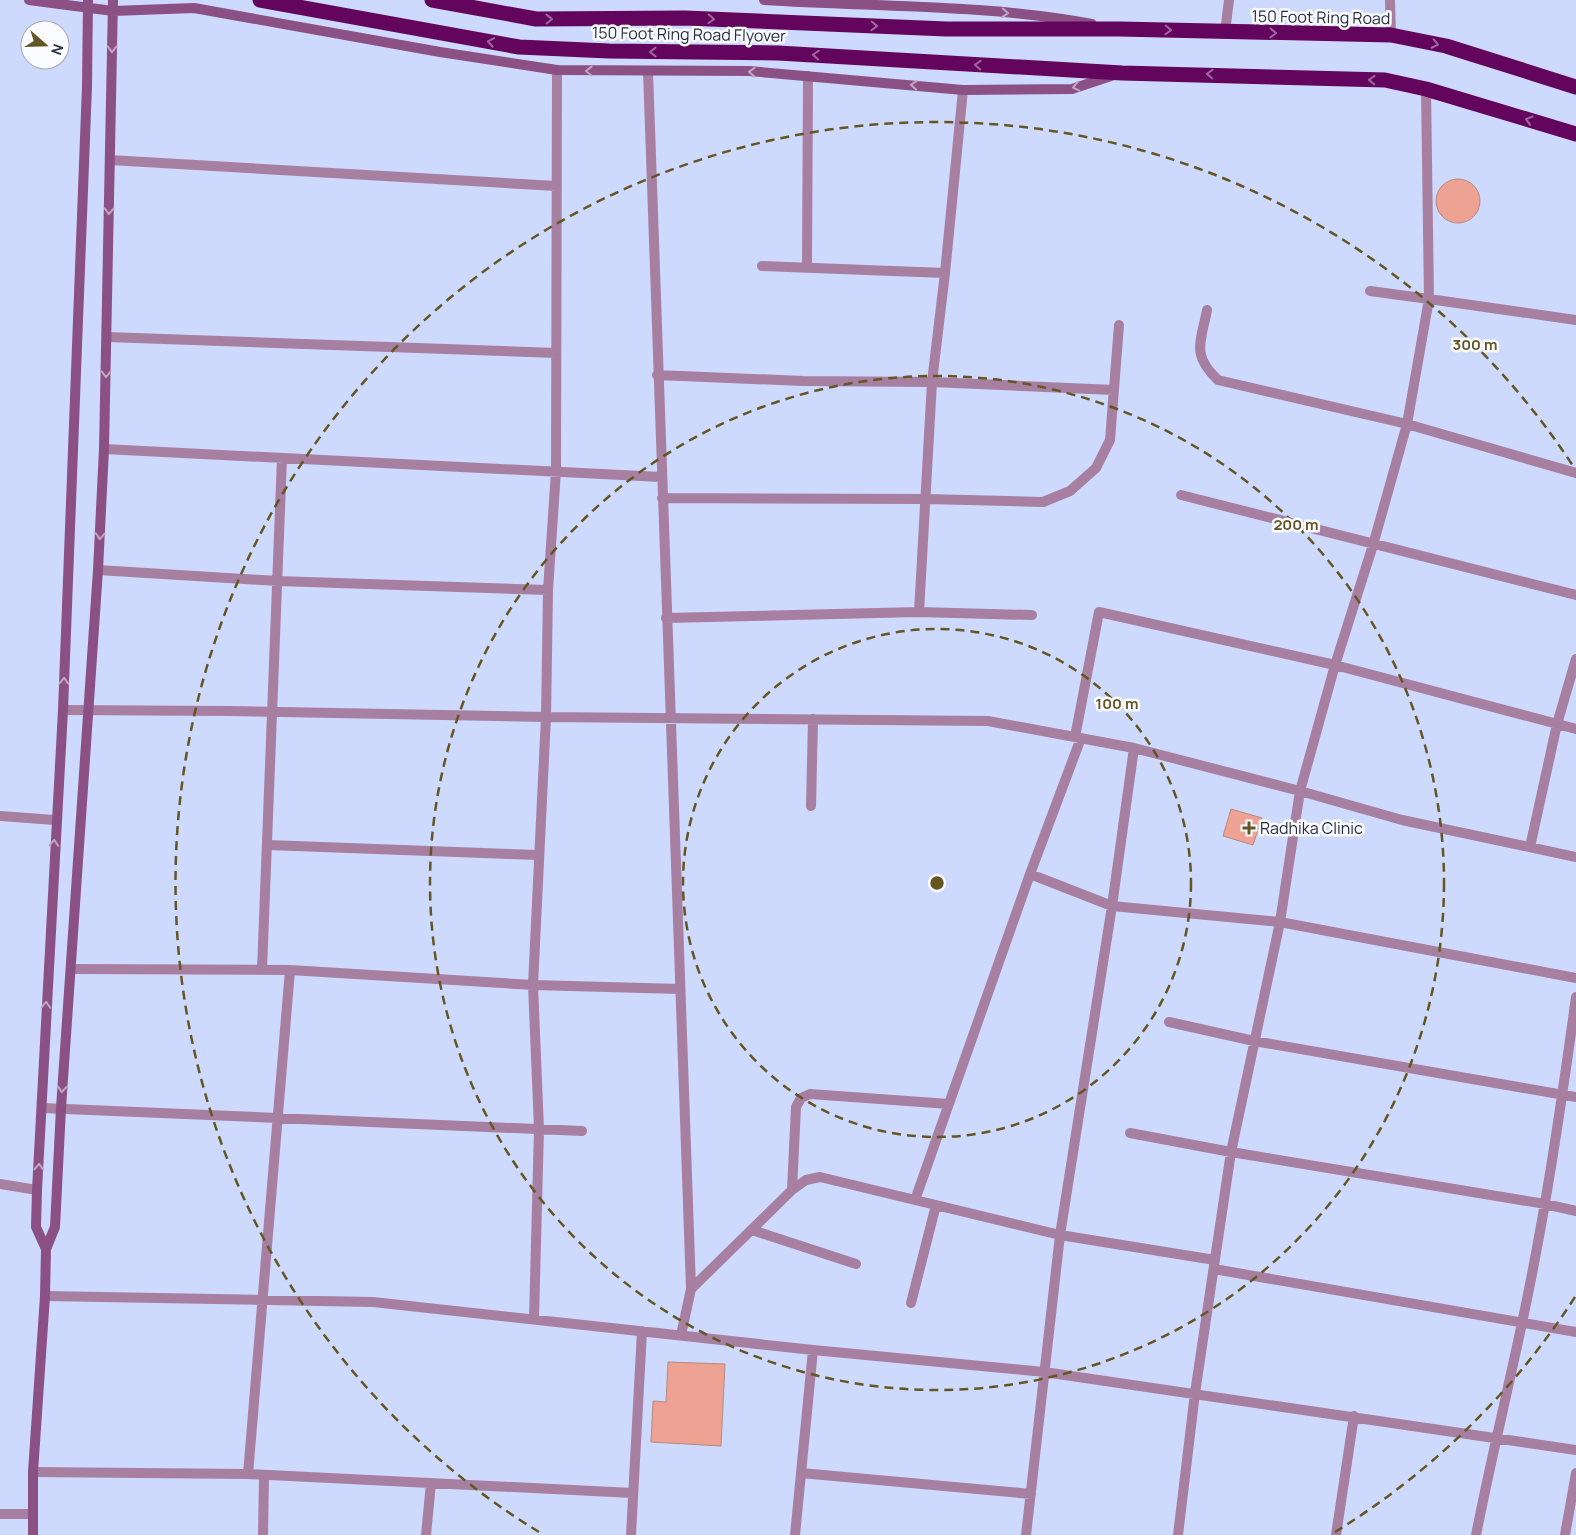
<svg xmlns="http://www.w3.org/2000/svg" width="1576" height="1535" font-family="Manrope,sans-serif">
  <rect width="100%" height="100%" fill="#ced9fe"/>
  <path fill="#eea293" stroke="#b48a82" d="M1436 201a22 22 0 1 1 44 0a22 22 0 1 1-44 0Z
    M1231,809L1262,818L1253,845L1223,836Z
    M668,1362L725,1364L721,1446L651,1442L653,1401L666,1402Z"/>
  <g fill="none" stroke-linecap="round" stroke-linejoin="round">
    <path stroke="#a77fa1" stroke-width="10" d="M1390,0L1391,35
      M1225,32L1229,0
      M648,71L691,1289
      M963,90L945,273L932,382L1114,390
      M110,160L556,186
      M762,266L945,273
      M807,267L808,76
      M1370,291L1429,299L1426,89
      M1207,310C1201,342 1191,355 1218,380L1407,424L1576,473
      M107,337L556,353
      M657,375L803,381L932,382L919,612L666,618
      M104,449L661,477
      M1181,495L1576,595
      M662,498L926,499L1043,502L1070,491L1096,468L1110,440L1119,325
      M98,570L278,581L548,590
      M919,612L1032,615
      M63,710L229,711L546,717L988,721L1134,748L1300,791L1402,820L1576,857
      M1075,737L1099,612L1335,665L1576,729
      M1134,748L1112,906L1280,922L1576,978
      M811,806L813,719
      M0,816L55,820
      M268,845L538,855
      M1530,847L1557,724L1576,659
      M1030,874L1081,738
      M72,969L290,970L533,985L680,989
      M262,970L282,458
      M1169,1022L1254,1041L1576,1097
      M42,1108L582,1131
      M1130,1133L1231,1152L1545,1204L1576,1211
      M0,1184L37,1190
      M792,1190L796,1107L801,1098L810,1094L949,1104
      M915,1200L1030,874L1112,906L1060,1235L1026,1535
      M752,1230L856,1264
      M1214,1269L1576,1332
      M45,1296L373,1302L813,1350L1044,1372L1576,1450
      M911,1303L936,1205
      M534,1319L539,1129L533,985L546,717L548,590L556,471L557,70
      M681,1335L691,1289L792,1190L806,1180L820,1177L1060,1235L1215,1260
      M33,1472L248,1474L633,1493
      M801,1473L1031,1494
      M248,1474L290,970
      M0,1514H33
      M263,1535L264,1475
      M426,1535L431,1483
      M631,1535L642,1331
      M795,1535L813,1350
      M1178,1535L1195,1393L1231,1152L1280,922L1300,791L1335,665L1373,545L1407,424L1429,299L1576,320
      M1336,1535L1354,1416
      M1476,1535C1490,1464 1507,1394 1522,1323C1545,1216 1561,1106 1576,997
      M1565,1535L1576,1473"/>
    <path stroke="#8b5184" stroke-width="10" d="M29,0L113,11L194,8L440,52L557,70L749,71L963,90L1072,89L1114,75
      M764,0C873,7 985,4 1092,24
      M46,1249L36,1227L37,1190L63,710L87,86L88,0
      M33,1535V1472L45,1296L46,1249L55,1227L61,1108L98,570L104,449L113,0"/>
    <path stroke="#63045d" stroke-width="15" d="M260,0L519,47L609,51L778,53L1122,73L1385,80L1426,89L1576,134
      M432,0L536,19L685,18L946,29H1119L1391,35L1446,46L1576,87"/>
  </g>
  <defs><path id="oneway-chevron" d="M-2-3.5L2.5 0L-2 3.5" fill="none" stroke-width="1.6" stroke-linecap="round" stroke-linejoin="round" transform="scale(1.25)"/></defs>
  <g stroke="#c2a6c2">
    <use href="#oneway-chevron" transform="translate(1005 13) rotate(4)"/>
    <use href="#oneway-chevron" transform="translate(112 49) rotate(91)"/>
    <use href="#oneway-chevron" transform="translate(589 71) rotate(-179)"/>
    <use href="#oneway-chevron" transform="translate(752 72) rotate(-177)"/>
    <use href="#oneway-chevron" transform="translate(914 85) rotate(-175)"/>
    <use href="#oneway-chevron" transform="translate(1076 87) rotate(167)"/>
    <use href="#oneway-chevron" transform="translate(109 211) rotate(91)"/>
    <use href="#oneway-chevron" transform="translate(106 374) rotate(91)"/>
    <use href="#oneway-chevron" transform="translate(100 536) rotate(93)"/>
    <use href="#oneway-chevron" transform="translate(64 681) rotate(-88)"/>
    <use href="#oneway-chevron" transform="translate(54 843) rotate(-87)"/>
    <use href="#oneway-chevron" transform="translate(46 1005) rotate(-87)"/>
    <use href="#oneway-chevron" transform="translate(62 1089) rotate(94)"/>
    <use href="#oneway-chevron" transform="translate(39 1167) rotate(-87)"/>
  </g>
  <g stroke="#9f679e">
    <use href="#oneway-chevron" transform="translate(549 19) rotate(-1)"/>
    <use href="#oneway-chevron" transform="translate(711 19) rotate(3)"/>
    <use href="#oneway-chevron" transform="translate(874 26) rotate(2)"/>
    <use href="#oneway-chevron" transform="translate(1168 30) rotate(2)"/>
    <use href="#oneway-chevron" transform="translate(1273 33) rotate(1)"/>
    <use href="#oneway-chevron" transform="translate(491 42) rotate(-170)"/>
    <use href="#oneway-chevron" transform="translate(1435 44) rotate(12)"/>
    <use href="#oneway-chevron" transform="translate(653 52) rotate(-180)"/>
    <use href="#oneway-chevron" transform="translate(816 55) rotate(-177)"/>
    <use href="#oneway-chevron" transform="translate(978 65) rotate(-177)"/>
    <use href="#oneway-chevron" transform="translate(1210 74) rotate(-178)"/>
    <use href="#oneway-chevron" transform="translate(1372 80) rotate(-178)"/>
    <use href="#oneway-chevron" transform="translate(1529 120) rotate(-163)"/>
  </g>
  <g fill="none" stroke="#655523" stroke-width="2.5" stroke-dasharray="9 6">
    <circle cx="937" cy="883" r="254"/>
    <circle cx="937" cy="883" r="507"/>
    <path d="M1575 1297A761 761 0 0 1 1335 1532M539 1532A761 761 0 1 1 1575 469"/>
  </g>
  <path fill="#655523" stroke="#fafbff" stroke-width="2" d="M1246.5 820.5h5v5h5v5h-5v5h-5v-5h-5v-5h5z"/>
  <g text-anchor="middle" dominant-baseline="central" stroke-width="5" stroke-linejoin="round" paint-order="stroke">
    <g font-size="16" fill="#292d3b" stroke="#fafbff">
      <text transform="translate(1321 17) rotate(1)">150 Foot Ring Road</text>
      <text transform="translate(689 34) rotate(1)">150 Foot Ring Road Flyover</text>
    </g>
    <g font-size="16" fill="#292d3b" stroke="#fafbff" text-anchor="start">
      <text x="1260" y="828">Radhika Clinic</text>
    </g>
  </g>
  <circle cx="937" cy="883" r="8" fill="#655523" stroke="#fafbff" stroke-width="2.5"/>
  <g font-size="15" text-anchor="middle" font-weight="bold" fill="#655523" stroke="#fafbff" stroke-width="5" stroke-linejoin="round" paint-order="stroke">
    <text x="1475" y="350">300 m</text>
    <text x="1296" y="530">200 m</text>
    <text x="1117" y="709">100 m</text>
  </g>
  <g transform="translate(45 45) rotate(110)"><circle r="24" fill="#fafbff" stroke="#a6a9b1"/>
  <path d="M0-4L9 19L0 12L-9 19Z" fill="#655523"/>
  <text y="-8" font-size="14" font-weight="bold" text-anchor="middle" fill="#292d3b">N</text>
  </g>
</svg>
